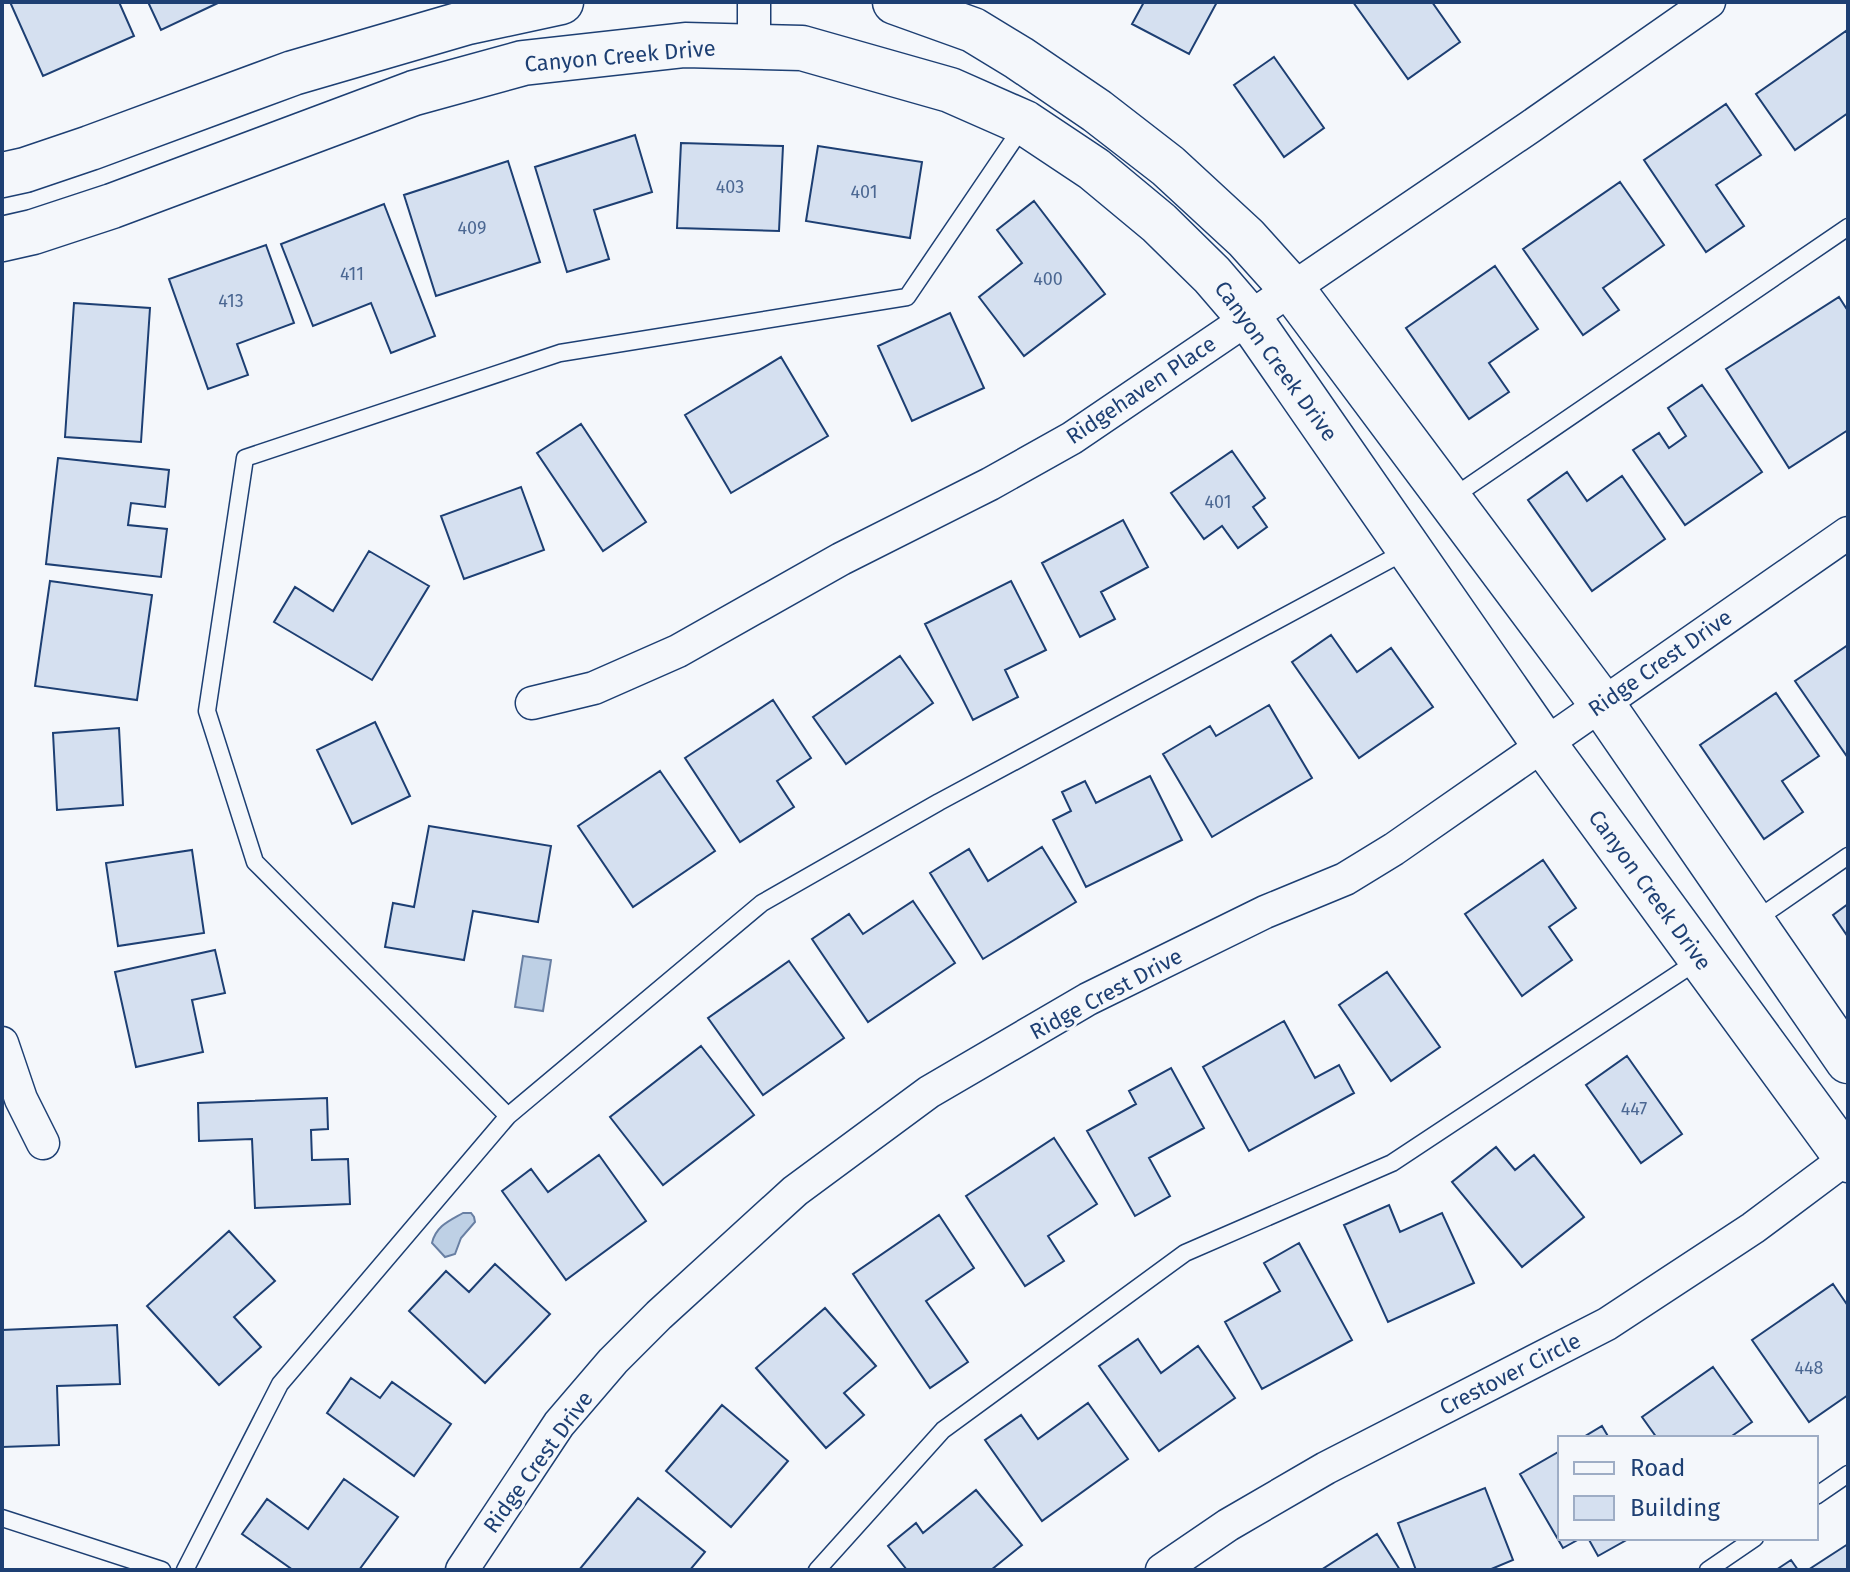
<svg xmlns="http://www.w3.org/2000/svg" width="1850" height="1572" font-family="'Fira Sans',sans-serif">
  <rect width="100%" height="100%" fill="#f4f7fb"/>
  <path fill="#bed0e5" stroke="#687fa3" stroke-width="2" d="M523,956L551,960L543,1011L515,1007Z
    M463,1213H471L474,1217L475,1222L461,1238L455,1254L445,1257L432,1243C436,1226 449,1221 463,1213Z"/>
  <path fill="#d5e0f0" stroke="#1d3f73" stroke-width="2" d="M10,2H119L134,36L43,76Z
    M148,2H220L161,30Z
    M1144,2H1217L1189,54L1132,24Z
    M1353,2H1432L1460,42L1408,79Z
    M1846,31L1848,34V113L1795,150L1756,94Z
    M1274,57L1324,128L1284,157L1234,85Z
    M1726,104L1761,155L1716,185L1744,226L1706,252L1644,160Z
    M635,135L652,192L594,210L609,259L567,272L535,167Z
    M681,143L783,146L779,231L677,228Z
    M818,146L922,162L910,238L806,221Z
    M508,161L540,262L436,296L404,195Z
    M1620,182L1664,245L1603,288L1619,310L1583,335L1523,249Z
    M1034,201L1105,294L1024,356L979,297L1022,263L997,230Z
    M384,204L435,336L391,353L371,303L313,326L281,244Z
    M266,245L294,323L237,344L248,375L208,389L169,279Z
    M1495,266L1538,329L1489,363L1509,392L1469,419L1406,328Z
    M1839,297L1848,311V430L1789,468L1726,369Z
    M74,303L150,308L141,442L65,437Z
    M950,313L984,388L912,421L878,346Z
    M781,357L828,436L731,493L685,415Z
    M1702,385L1762,472L1685,525L1633,450L1659,433L1669,448L1686,436L1668,408Z
    M581,424L646,522L603,551L537,453Z
    M1232,451L1265,498L1253,507L1267,527L1238,548L1222,526L1204,539L1171,493Z
    M58,458L169,470L165,507L131,503L128,525L167,529L161,577L46,564Z
    M1567,472L1587,501L1622,476L1665,539L1592,591L1528,500Z
    M521,487L544,550L464,579L441,516Z
    M1123,520L1148,567L1101,592L1115,619L1080,637L1042,563Z
    M369,551L429,586L372,680L274,622L295,587L333,611Z
    M50,581L152,595L137,700L35,686Z
    M1011,581L1046,650L1005,670L1018,697L973,720L925,624Z
    M1331,635L1357,672L1391,648L1433,707L1359,758L1292,662Z
    M1848,645V758L1795,681Z
    M900,656L933,703L846,764L813,717Z
    M1776,693L1819,756L1782,781L1803,812L1764,839L1700,745Z
    M773,700L811,758L777,781L794,807L740,842L685,758Z
    M1269,705L1312,778L1212,837L1163,754L1210,726L1216,736Z
    M375,722L410,796L352,824L317,750Z
    M119,728L123,805L57,810L53,733Z
    M660,771L715,851L633,907L578,826Z
    M1150,776L1182,840L1086,887L1053,820L1071,811L1062,792L1085,781L1096,803Z
    M429,826L551,846L538,922L473,911L464,960L385,947L393,903L414,907Z
    M1042,847L1076,902L983,959L930,873L969,849L988,881Z
    M192,850L204,933L118,946L106,863Z
    M1543,860L1576,908L1549,927L1572,960L1522,996L1465,914Z
    M913,901L955,963L868,1022L812,939L849,914L863,934Z
    M1848,904V937L1833,915Z
    M215,950L225,993L192,1000L203,1052L136,1067L115,972Z
    M789,961L844,1038L763,1095L708,1018Z
    M1387,972L1440,1047L1391,1081L1339,1005Z
    M1284,1021L1315,1078L1339,1065L1354,1093L1249,1151L1203,1067Z
    M701,1046L754,1115L663,1185L610,1117Z
    M1627,1056L1682,1134L1641,1163L1586,1085Z
    M1171,1068L1204,1128L1149,1158L1170,1196L1135,1216L1087,1131L1136,1104L1129,1091Z
    M327,1098L328,1129L311,1130L312,1160L348,1159L350,1204L255,1208L252,1139L199,1141L198,1103Z
    M1054,1138L1097,1204L1048,1236L1064,1261L1025,1286L966,1196Z
    M1496,1147L1515,1170L1534,1155L1584,1217L1522,1267L1452,1182Z
    M599,1155L646,1221L566,1280L502,1191L531,1169L548,1192Z
    M1389,1205L1400,1232L1442,1213L1474,1283L1388,1322L1344,1225Z
    M939,1215L974,1268L926,1301L968,1362L930,1388L853,1274Z
    M229,1231L275,1281L234,1317L261,1347L219,1385L147,1306Z
    M1299,1243L1352,1340L1262,1389L1225,1322L1280,1291L1264,1263Z
    M495,1264L550,1314L485,1383L409,1311L446,1271L469,1292Z
    M1833,1284L1848,1306V1395L1809,1422L1752,1340Z
    M825,1308L876,1366L844,1393L864,1415L826,1448L756,1368Z
    M117,1325L120,1384L57,1386L59,1445L2,1447V1330Z
    M1138,1339L1161,1373L1198,1346L1235,1398L1159,1451L1099,1366Z
    M1713,1367L1752,1422L1729,1438H1657L1642,1417Z
    M351,1378L380,1398L392,1382L451,1424L414,1476L327,1413Z
    M1088,1403L1128,1459L1042,1521L985,1440L1021,1415L1038,1439Z
    M722,1405L788,1461L731,1527L666,1471Z
    M1602,1426L1609,1438H1582Z
    M1560,1451V1538H1581L1563,1548L1520,1474Z
    M344,1479L398,1517L359,1570H293L242,1534L267,1499L308,1529Z
    M1485,1488L1513,1560L1489,1570H1416L1398,1523Z
    M976,1490L1022,1545L991,1570H907L888,1546L916,1523L923,1533Z
    M638,1498L705,1552L690,1570H579Z
    M1377,1534L1400,1570H1321Z
    M1588,1538H1630L1598,1556Z
    M1848,1544V1570H1808Z
    M1791,1560L1798,1570H1776Z"/>
  <g fill="none" stroke-linecap="round" stroke-linejoin="round">
    <defs>
      <path id="lane" d="M1450,499L1848,227
        M1754,921L1848,856
        M508,1116L255,862L207,711L245,458L560,353L907,297L1025,123
        M1816,1496L1848,1474
        M2,1518L162,1570
        M185,1570L280,1384L508,1116L762,903L939,802L1406,551
        M817,1570L943,1430L1185,1253L1392,1163L1699,960
        M1708,1570L1755,1538"/>
      <path id="street" d="M754,2V47
        M532,703L594,688L678,651L841,559L990,484L1072,438L1530,127L1709,2
        M2,1043L21,1099L43,1143
        M462,1570L559,1424L613,1361L659,1315L795,1191L929,1092L1088,999L1265,912L1345,879L1394,849L1848,533
        M1162,1570L1228,1525L1326,1468L1607,1324L1753,1228L1848,1157"/>
      <path id="secondary" d="M895,2L973,30L1019,58L1097,111L1168,166L1246,238L1292,289L1602,704L1848,1061
        M2,175L25,170L90,148L293,73L468,22L561,2
        M2,239L33,232L112,206L414,93L523,63L685,45L802,48L950,90L1025,123L1094,169L1159,223L1212,275L1249,318L1544,744L1848,1160"/>
    </defs>
    <use href="#lane" stroke="#1d3f73" stroke-width="19"/>
    <use href="#street" stroke="#1d3f73" stroke-width="35"/>
    <use href="#secondary" stroke="#1d3f73" stroke-width="47"/>
    <use href="#lane" stroke="#f4f7fb" stroke-width="16"/>
    <use href="#street" stroke="#f4f7fb" stroke-width="32"/>
    <use href="#secondary" stroke="#f4f7fb" stroke-width="44"/>
  </g>
  <g text-anchor="middle" dominant-baseline="central" stroke-width="6" stroke-linejoin="round" paint-order="stroke">
    <g font-size="18" fill="#4b6792">
      <text x="730" y="187">403</text>
      <text x="864" y="192">401</text>
      <text x="472" y="228">409</text>
      <text x="352" y="274">411</text>
      <text x="1048" y="279">400</text>
      <text x="231" y="301">413</text>
      <text x="1218" y="502">401</text>
      <text x="1634" y="1109">447</text>
      <text x="1809" y="1368">448</text>
    </g>
    <g font-size="22" fill="#1d3f73" stroke="#f4f7fb">
      <text transform="translate(620 56) rotate(-5)">Canyon Creek Drive</text>
      <text transform="translate(1276 361) rotate(54)">Canyon Creek Drive</text>
      <text transform="translate(1141 390) rotate(-34)">Ridgehaven Place</text>
      <text transform="translate(1660 663) rotate(-35)">Ridge Crest Drive</text>
      <text transform="translate(1650 890) rotate(54)">Canyon Creek Drive</text>
      <text transform="translate(1106 994) rotate(-28)">Ridge Crest Drive</text>
      <text transform="translate(1510 1374) rotate(-27)">Crestover Circle</text>
      <text transform="translate(538 1462) rotate(-54)">Ridge Crest Drive</text>
    </g>
  </g>
  <rect width="1850" height="1572" fill="none" stroke="#1d3f73" stroke-width="8"/>
  <rect x="1558" y="1436" width="260" height="104" fill="#f4f7fb" stroke="#9eadc5" stroke-width="2"/>
  <rect x="1574" y="1462" width="40" height="12" fill="#f4f7fb" stroke="#9eadc5" stroke-width="2"/>
  <text x="1630" y="1476" font-size="24" fill="#1d3f73">Road</text>
  <rect x="1574" y="1496" width="40" height="24" fill="#d5e0f0" stroke="#9eadc5" stroke-width="2"/>
  <text x="1630" y="1516" font-size="24" fill="#1d3f73">Building</text>
</svg>
